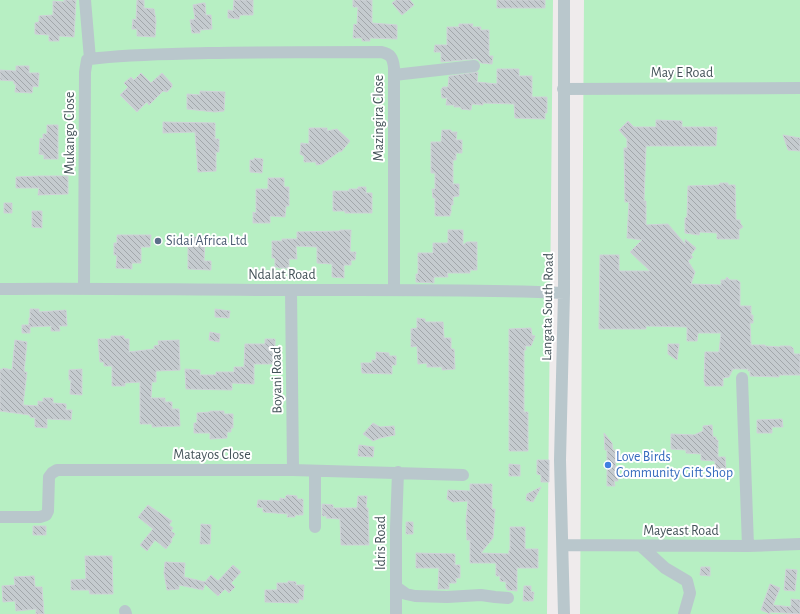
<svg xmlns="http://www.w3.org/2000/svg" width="800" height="614" font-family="'Alegreya Sans',sans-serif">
  <defs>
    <pattern id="building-back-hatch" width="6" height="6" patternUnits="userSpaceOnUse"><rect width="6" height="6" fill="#c5cbcf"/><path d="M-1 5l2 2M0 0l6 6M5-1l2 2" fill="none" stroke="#a2a7ab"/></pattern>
  </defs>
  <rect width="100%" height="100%" fill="#efebec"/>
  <path fill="#b7efc3" d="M0,0H553L547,614H0Z
    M584,0H800V614H580Z"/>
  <path fill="url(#building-back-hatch)" stroke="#cfd3d8" d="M64,0H76L74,37L59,36V41H49V35L35,34V23L39,22V16L53,15V1L64,2Z
    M137,0H144V8L154,9L156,21L155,37L137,36V29H132L133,19L136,20Z
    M234,0H253V15H240L239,19L228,18V10L233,11Z
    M353,0H372V23L397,25V39L370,38V41H362V38H353L354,24L357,25L358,7H353Z
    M396,0H410L414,5L402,15L392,3Z
    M497,0H545V8H497Z
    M203,3H205L206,15H211L212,29L200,30V33H192L190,20L195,19L193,5Z
    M459,24H473L472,27H481L480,30H489V56H493L492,64L481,63L477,59H474L441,62V52H434L435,45H447V27H459Z
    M16,66H29V73H39L38,87L33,86L32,93L15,92L16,84H14V81L0,80V70L16,71Z
    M497,69H519V76H532V97H547V113H545V119L515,118L514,104L483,103V105L472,104L471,110L461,109V107H454V105H446L447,98H442L441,90L443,87H448L449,76L478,72L477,82L497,84Z
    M141,73L151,83L162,73L172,84V87L167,92L163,91L149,105L147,102L137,112L120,95L128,87L124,83L131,77L134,80Z
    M200,91L225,92L224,111L215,112L187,109V94L200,95Z
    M656,120L682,121V127H717L716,146H646L644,201H646V225L668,224L685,244V239L696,248L691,255L693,257L688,261L695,272L691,284L721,285V280H725L727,277L730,280H737L740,282V306H751V315H753V323H750L751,345H765V346L780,347V346H790L793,348L794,354H800V375H779V377L750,376V371H748V369H733L729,377L723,378V386H705V382H704L705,352H719L721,333H698L697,341H687V327L646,326V329H599L600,255H619V271H650L630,252L642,240L627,238L629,202H625L624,148H627V139L619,130L628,121L634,127H656Z
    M163,122L215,123V139H219V152H216V171L198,172L195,132L163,133Z
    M47,125H58V159H44V155L39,154L40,138L43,139V134H47Z
    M309,128H327V131L337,129L350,141L341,152L340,151L322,164L316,165V162H304V156L300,154L301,143L309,144Z
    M442,130H451V132H457L456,140H462V153H456V160H453V184H459V196L453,197V205H451V213H450V216H435V198H433L432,189H435V173H431V142H441Z
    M783,135L800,138V151L788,150Z
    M254,158L263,159L262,173L250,172V160H254Z
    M40,176H68V194L38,195L39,188H16V177Z
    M268,178H284V187H289V206H286L285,217L270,216V223H253V212L256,213V189H268Z
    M720,183H728V185H735L736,220H740V223L743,227L739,230V239H717V233L700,232L699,235L685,233V218L687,217L688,186L719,185Z
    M358,187H366V193H372V213H345V211H333V191H349V189H358Z
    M4,203H12V213H4Z
    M32,211H42V228L32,227Z
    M340,230H351L350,252H356L355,260H351V265H344V278L332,277V264L317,263V247L296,246L297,259H289V268H278V267H275V258H272V241H282V239H297V232L340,231Z
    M448,230H463V245L467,242H477V270H470V273H447L448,277H434V283L416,282V274H418V253H433V243H448Z
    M117,235H151L150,247H141V263H132V269L116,268L117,255H114V243H117Z
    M188,237H205L204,261H211V270L188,269Z
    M30,309H39V312L66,310L67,326H59L60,331H51V326L30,327V333H22V325H29V318H30Z
    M215,309L230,311L229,318L215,317Z
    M417,318L425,319V322H443L444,338H451V349H454L455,369L442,370V367H427V363L418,364L417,346L411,347V329L417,328Z
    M531,328L532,335L535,336L531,346H525L526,350H524V412H528V451H509V329Z
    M210,332L220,334L219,342L209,340Z
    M111,336H124V339H129V352L154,349V346L159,345L158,341L179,340L180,370L156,371V382H152L151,398H165V402H172V409H179L180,426L152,427V424H140V382L125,383V386H112V366H104V362H100L98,339H111Z
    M265,339H275V364H254V384L232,383V390L186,389L185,369L200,370V375H216V372H234V367H244L245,344H265Z
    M15,340L27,342L24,372H27L23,405L38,406V401L43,402V398H53V403L66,404V410H72L71,420L47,419V428L35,427V418L30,417V415L0,411V369L2,370L3,368L12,370Z
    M668,344H679L677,360L668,354Z
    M376,352L389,353V356H396V365H392V374L362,373L361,363H372V360H376Z
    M82,369V395L70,394L71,380H69V370Z
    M210,411H224V414H233V428H231V432H227V438L210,439V433H194V423H197V413L210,412Z
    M782,419L783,427H772V433H757V420Z
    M373,423L380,427L394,426L395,435L380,438L373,441L363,434Z
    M712,425L713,437H716V440H718V457H725L726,470L715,471V461L701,460V454L686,453V450L671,449V434L694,435L703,431V426Z
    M604,433L612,443L613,450H615L616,471L618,472V481H614L615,486H607V450H605Z
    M359,445L374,447L373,457L358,456Z
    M537,460H549V482H541V475L537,474Z
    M509,464L520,465V476H509Z
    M470,484H492V509H495L493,538L481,553L509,554V550H510V527H525V549H538V568H517V591L507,590V588H506V582L500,581V576H496V563H470V540H467L466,520L468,501L453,502L447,499L448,490L470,491Z
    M541,487L533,502L526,500L527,494Z
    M287,495L297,496V499H303V515H295V517H287L288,514L263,512V508L257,507L258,500L280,501V498L285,499L286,496Z
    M358,496H367L366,508H368L369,545H341L340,519L326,518L327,516H322V504L333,505V508H357Z
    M148,505L172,521L169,525L173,528L171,531L175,534L171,540L172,541L166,549L155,540L147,551L140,545L153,529L138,517Z
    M406,522H413V534H406Z
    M201,524L211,525L210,544H200Z
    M33,526H46V535H33Z
    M416,553L455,554V565H460V578H456V583H449V589H438L439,568H416Z
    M85,556H112L113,594H90L89,590H71V580L86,579Z
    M165,562L185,563L184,577L205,582L211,575L218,581L233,565L241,572L231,583L235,587L229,593L225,589L218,596L205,584L203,590L179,585V589L167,590L164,573Z
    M701,567H710V576L700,575Z
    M786,569L797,570L795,591L784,590Z
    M34,576L35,587H42L44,614H36V609L16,611L15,601L3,602L2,586L15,585L14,577Z
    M288,581L296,582V585H304L303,600L299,599L298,603L265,602V590H277V583H288Z
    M770,584L780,588L773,605L791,607V599L800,600V614L770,612V614L761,610Z
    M524,586H531V592H534L533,601H523Z"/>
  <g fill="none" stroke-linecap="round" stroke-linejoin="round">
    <path stroke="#b9c7cc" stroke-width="12" d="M85,0L90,59
      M564,0V293L560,460L564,614
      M394,75L474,66
      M563,89L800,88
      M84,288L85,72L87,60L90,59C129,54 169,54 208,53C266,52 323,52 381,52C391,54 393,58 394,68V290
      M0,289C97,288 194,290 291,290C382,290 473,289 564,293
      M291,290L293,470
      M742,378L748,546
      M0,517H40L46,515L48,511L49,477L52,473L57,470H293L463,475
      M315,527V471
      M563,545L748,546L800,544
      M641,546L665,568L687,581L690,593L684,614
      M396,587L406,594L415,596L447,597L481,595L495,597L508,598
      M125,611L126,614
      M396,614V528L398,472"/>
  </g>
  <circle fill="#5c6f8a" stroke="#fff" stroke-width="1.5" cx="158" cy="241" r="4"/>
  <circle fill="#3f7fe0" stroke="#fff" stroke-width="1.5" cx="608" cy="465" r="4"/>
  <g text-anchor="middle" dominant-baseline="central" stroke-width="4" stroke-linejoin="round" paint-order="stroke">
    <g font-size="14" fill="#445359" stroke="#fff">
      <text x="682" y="73">May E Road</text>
      <text transform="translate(379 118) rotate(-90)">Mazingira Close</text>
      <text transform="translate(70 133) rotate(-90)">Mukango Close</text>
      <text x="282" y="275">Ndalat Road</text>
      <text transform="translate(548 307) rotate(-89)">Langata South Road</text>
      <text transform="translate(277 380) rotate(-91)">Boyani Road</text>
      <text x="212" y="455">Matayos Close</text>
      <text x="681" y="531">Mayeast Road</text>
      <text transform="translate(381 543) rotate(-90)">Idris Road</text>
    </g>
    <g font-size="14" fill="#4e5e75" stroke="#fff" text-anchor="start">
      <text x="166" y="241">Sidai Africa Ltd</text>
    </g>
    <g font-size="14" fill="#366cbe" stroke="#fff" text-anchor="start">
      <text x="616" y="457">Love Birds<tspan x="616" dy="16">Community Gift Shop</tspan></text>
    </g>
  </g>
</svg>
